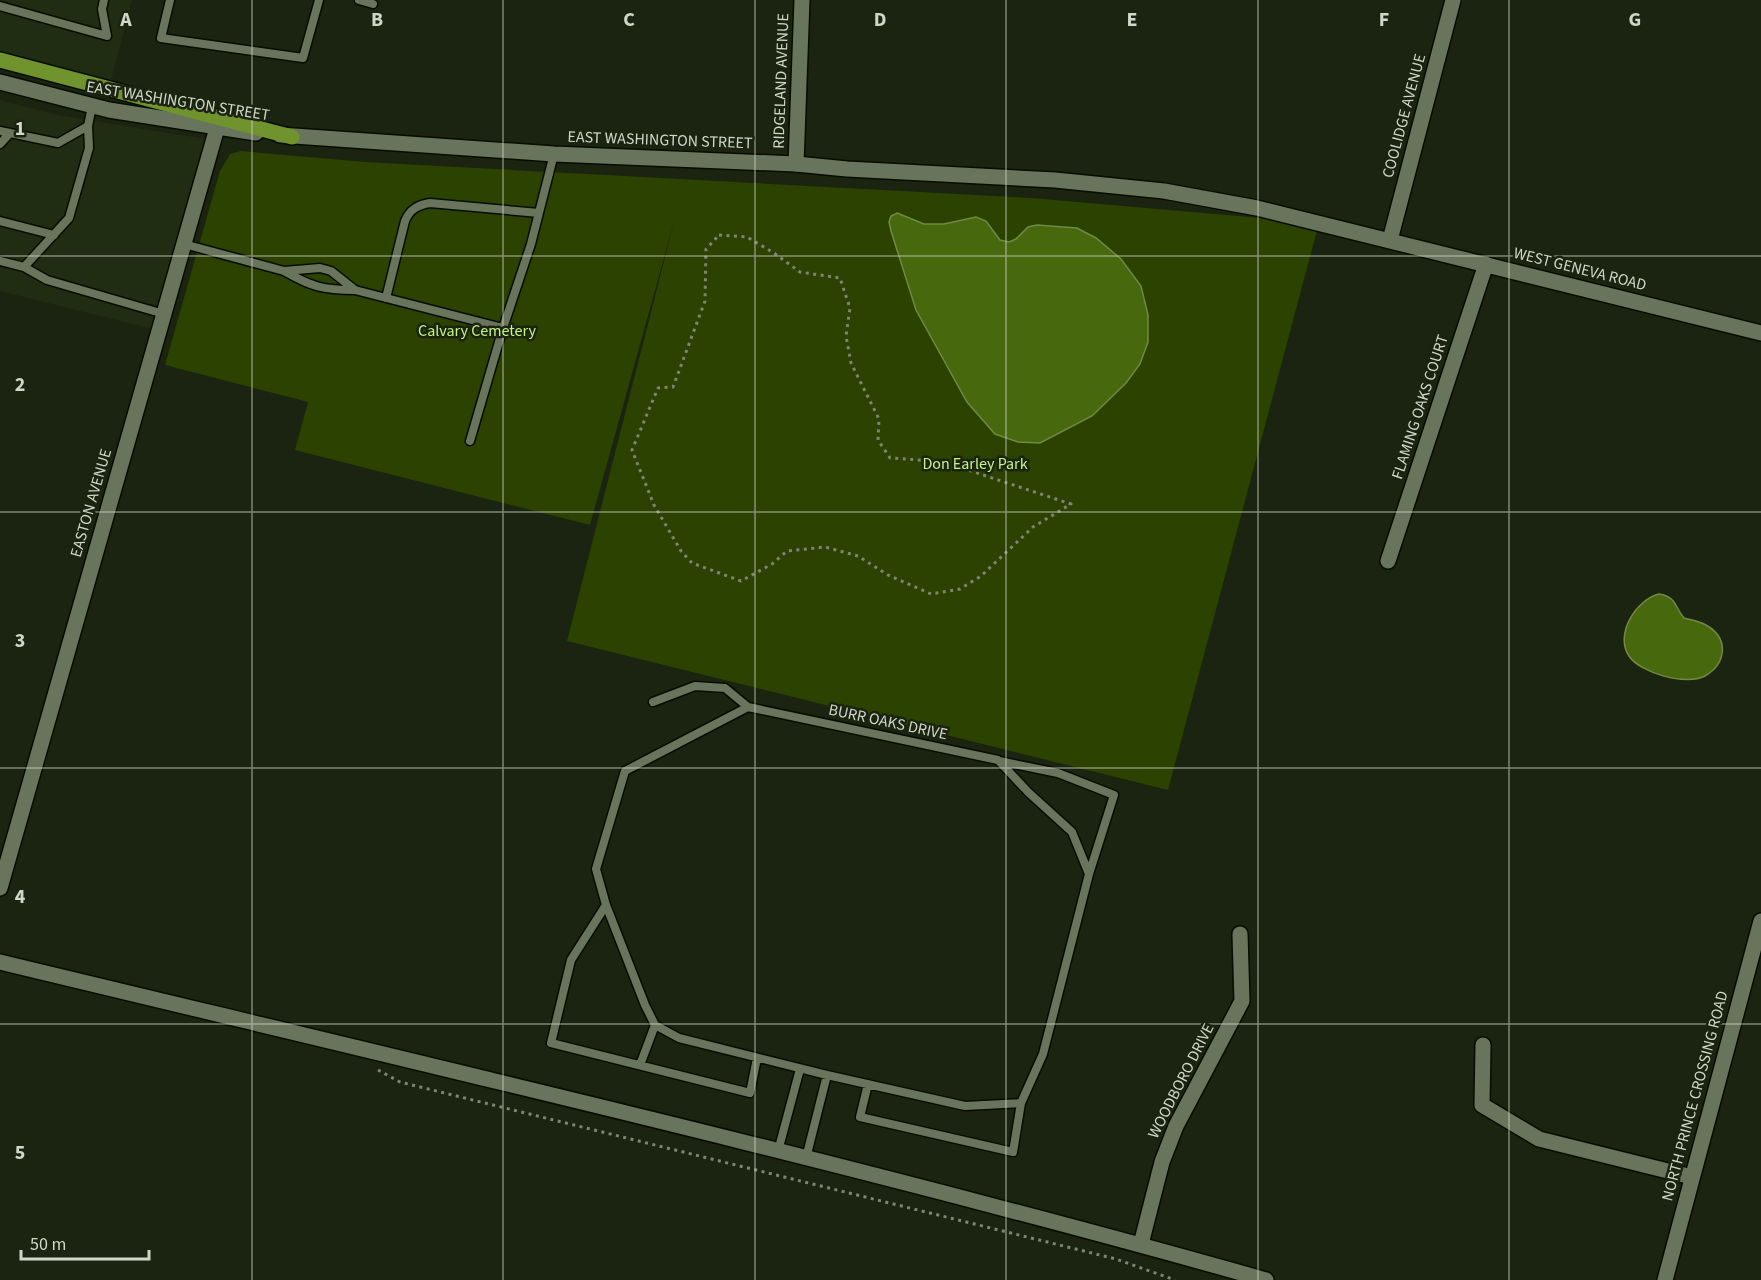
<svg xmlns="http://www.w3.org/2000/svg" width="1761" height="1280" font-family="'Source Sans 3',sans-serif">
  <rect width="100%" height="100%" fill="#1b2410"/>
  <path fill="#212d12" d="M0,0H132L110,84L0,58Z
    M0,100L57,115L206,139L153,329L0,291Z"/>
  <path fill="#2b4200" d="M241,151L365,162L1032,198L1319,223L1168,790L567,641L674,222L590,525L295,450L308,402L165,365L220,171L230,154Z"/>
  <path fill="#48680d" stroke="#718945" stroke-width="1.5" d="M897,213L924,224H944L976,217L986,221L1000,240L1009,242L1016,239L1028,227L1037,225L1077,228L1096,238L1121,259L1141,286L1148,315V342L1140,364L1126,383L1092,416L1040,443L1018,442L995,434L967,402L916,310L891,231L889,222L891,216Z
    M1659,594C1677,597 1674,606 1684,618C1691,620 1699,621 1706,625C1729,638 1727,663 1705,676C1686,686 1640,673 1629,656C1614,634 1637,599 1659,594Z"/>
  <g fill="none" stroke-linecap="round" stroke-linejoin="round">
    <defs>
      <path id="service" d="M170,0L161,38L303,58L319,0
        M359,0L373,4
        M0,6L107,36L102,9L104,0
        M0,131L58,143L88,126L92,106
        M0,144L10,133
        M0,221L54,235
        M184,244L284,271L320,268L331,271L355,290L503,328
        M0,261L24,267L69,218L89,148L88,126
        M24,267L47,280L164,314
        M284,271C312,287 323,290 355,290
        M386,298L405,221C410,209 418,205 430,203L539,213
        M470,441L503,328L531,244L554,154
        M653,702L695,686L725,688L748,707
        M748,707L998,760L1028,792L1072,832L1089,874L1043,1054L1021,1103L965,1106L827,1075L679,1038L655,1025L645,1005L606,905L596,869L625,771Z
        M999,761L1058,773L1114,795L1089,874
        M606,905L571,960L551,1043L750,1093L757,1058
        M640,1065L655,1025
        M868,1084L860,1117L1013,1152L1021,1103
        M778,1151L800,1069
        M806,1158L827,1075"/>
      <path id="minor" d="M796,164L802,0
        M1390,240L1453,0
        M1388,561L1486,264
        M0,888L217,128
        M0,962C423,1064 848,1162 1266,1280
        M1483,1045L1482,1105L1539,1139L1692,1177
        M1141,1244L1162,1162L1176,1126L1242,1001L1240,934"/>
      <path id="tertiary" d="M1665,1280L1761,921"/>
      <path id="secondary" d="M0,82L109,110L256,133
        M280,135L554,154L796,164L847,169L1055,180L1164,191L1257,208L1761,333"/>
      <path id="primary" d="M0,60L292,137"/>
    </defs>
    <use href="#service" stroke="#060d00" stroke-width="11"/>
    <use href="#minor" stroke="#060d00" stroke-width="18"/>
    <use href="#tertiary" stroke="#060d00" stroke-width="18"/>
    <use href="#secondary" stroke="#060d00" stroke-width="18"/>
    <use href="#primary" stroke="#060d00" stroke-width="18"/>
    <path stroke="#7e8575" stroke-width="3" stroke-dasharray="3 4.5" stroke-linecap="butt" d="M719,235L747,237L774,253L800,272L840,278L850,308L846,336L851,363L879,419L878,440L890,458L934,461L968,470L1071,504L1033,527L981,576L960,589L931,594L888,575L858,556L825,547L787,551L772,564L741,581L692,563L681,551L654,505L632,450L658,388L673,387L705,301L706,249Z
      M378,1070L400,1082L1116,1259L1175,1280"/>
    <use href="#service" stroke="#69745c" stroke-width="8"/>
    <use href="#minor" stroke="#69745c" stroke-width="15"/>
    <use href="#tertiary" stroke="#69745c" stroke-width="15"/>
    <use href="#secondary" stroke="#69745c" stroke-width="15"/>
    <use href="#primary" stroke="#70932d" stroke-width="15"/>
  </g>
  <path fill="none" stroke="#d0d6c9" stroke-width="1.5" stroke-opacity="0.55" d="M252,0V1280M503,0V1280M755,0V1280M1006,0V1280M1258,0V1280M1509,0V1280M0,256H1761M0,512H1761M0,768H1761M0,1024H1761"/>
  <g text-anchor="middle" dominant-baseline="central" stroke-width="5" stroke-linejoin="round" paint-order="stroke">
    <g font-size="16" fill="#d0d6c9" stroke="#1b2410">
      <text transform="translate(781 81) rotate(-88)">RIDGELAND AVENUE</text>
      <text transform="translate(178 101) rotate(9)">EAST WASHINGTON STREET</text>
      <text transform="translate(1404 116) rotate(-75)">COOLIDGE AVENUE</text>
      <text transform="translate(660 140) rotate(2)">EAST WASHINGTON STREET</text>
      <text transform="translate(1580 269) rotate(14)">WEST GENEVA ROAD</text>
      <text transform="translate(1420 407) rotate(-72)">FLAMING OAKS COURT</text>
      <text transform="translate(91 503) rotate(-74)">EASTON AVENUE</text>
      <text transform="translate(888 722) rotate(12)">BURR OAKS DRIVE</text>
      <text transform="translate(1181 1081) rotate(-63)">WOODBORO DRIVE</text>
      <text transform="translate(1695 1096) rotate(-75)">NORTH PRINCE CROSSING ROAD</text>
    </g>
    <g font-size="16" fill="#c4f585" stroke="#1b2410">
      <text x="477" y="331">Calvary Cemetery</text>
      <text x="975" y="464">Don Earley Park</text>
    </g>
  </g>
  <g font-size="20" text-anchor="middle" font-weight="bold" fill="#d0d6c9" stroke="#1b2410" stroke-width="5" stroke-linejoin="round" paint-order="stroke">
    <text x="126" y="26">A</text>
    <text x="377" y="26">B</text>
    <text x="629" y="26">C</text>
    <text x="880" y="26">D</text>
    <text x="1132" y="26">E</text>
    <text x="1384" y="26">F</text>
    <text x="1635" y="26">G</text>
    <text x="20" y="135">1</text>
    <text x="20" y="391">2</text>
    <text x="20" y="647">3</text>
    <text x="20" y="903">4</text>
    <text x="20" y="1159">5</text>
  </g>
  <path d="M21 1250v9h128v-9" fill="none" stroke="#d0d6c9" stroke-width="3"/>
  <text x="30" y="1250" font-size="18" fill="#d0d6c9" stroke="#1b2410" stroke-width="4.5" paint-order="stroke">50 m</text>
</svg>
